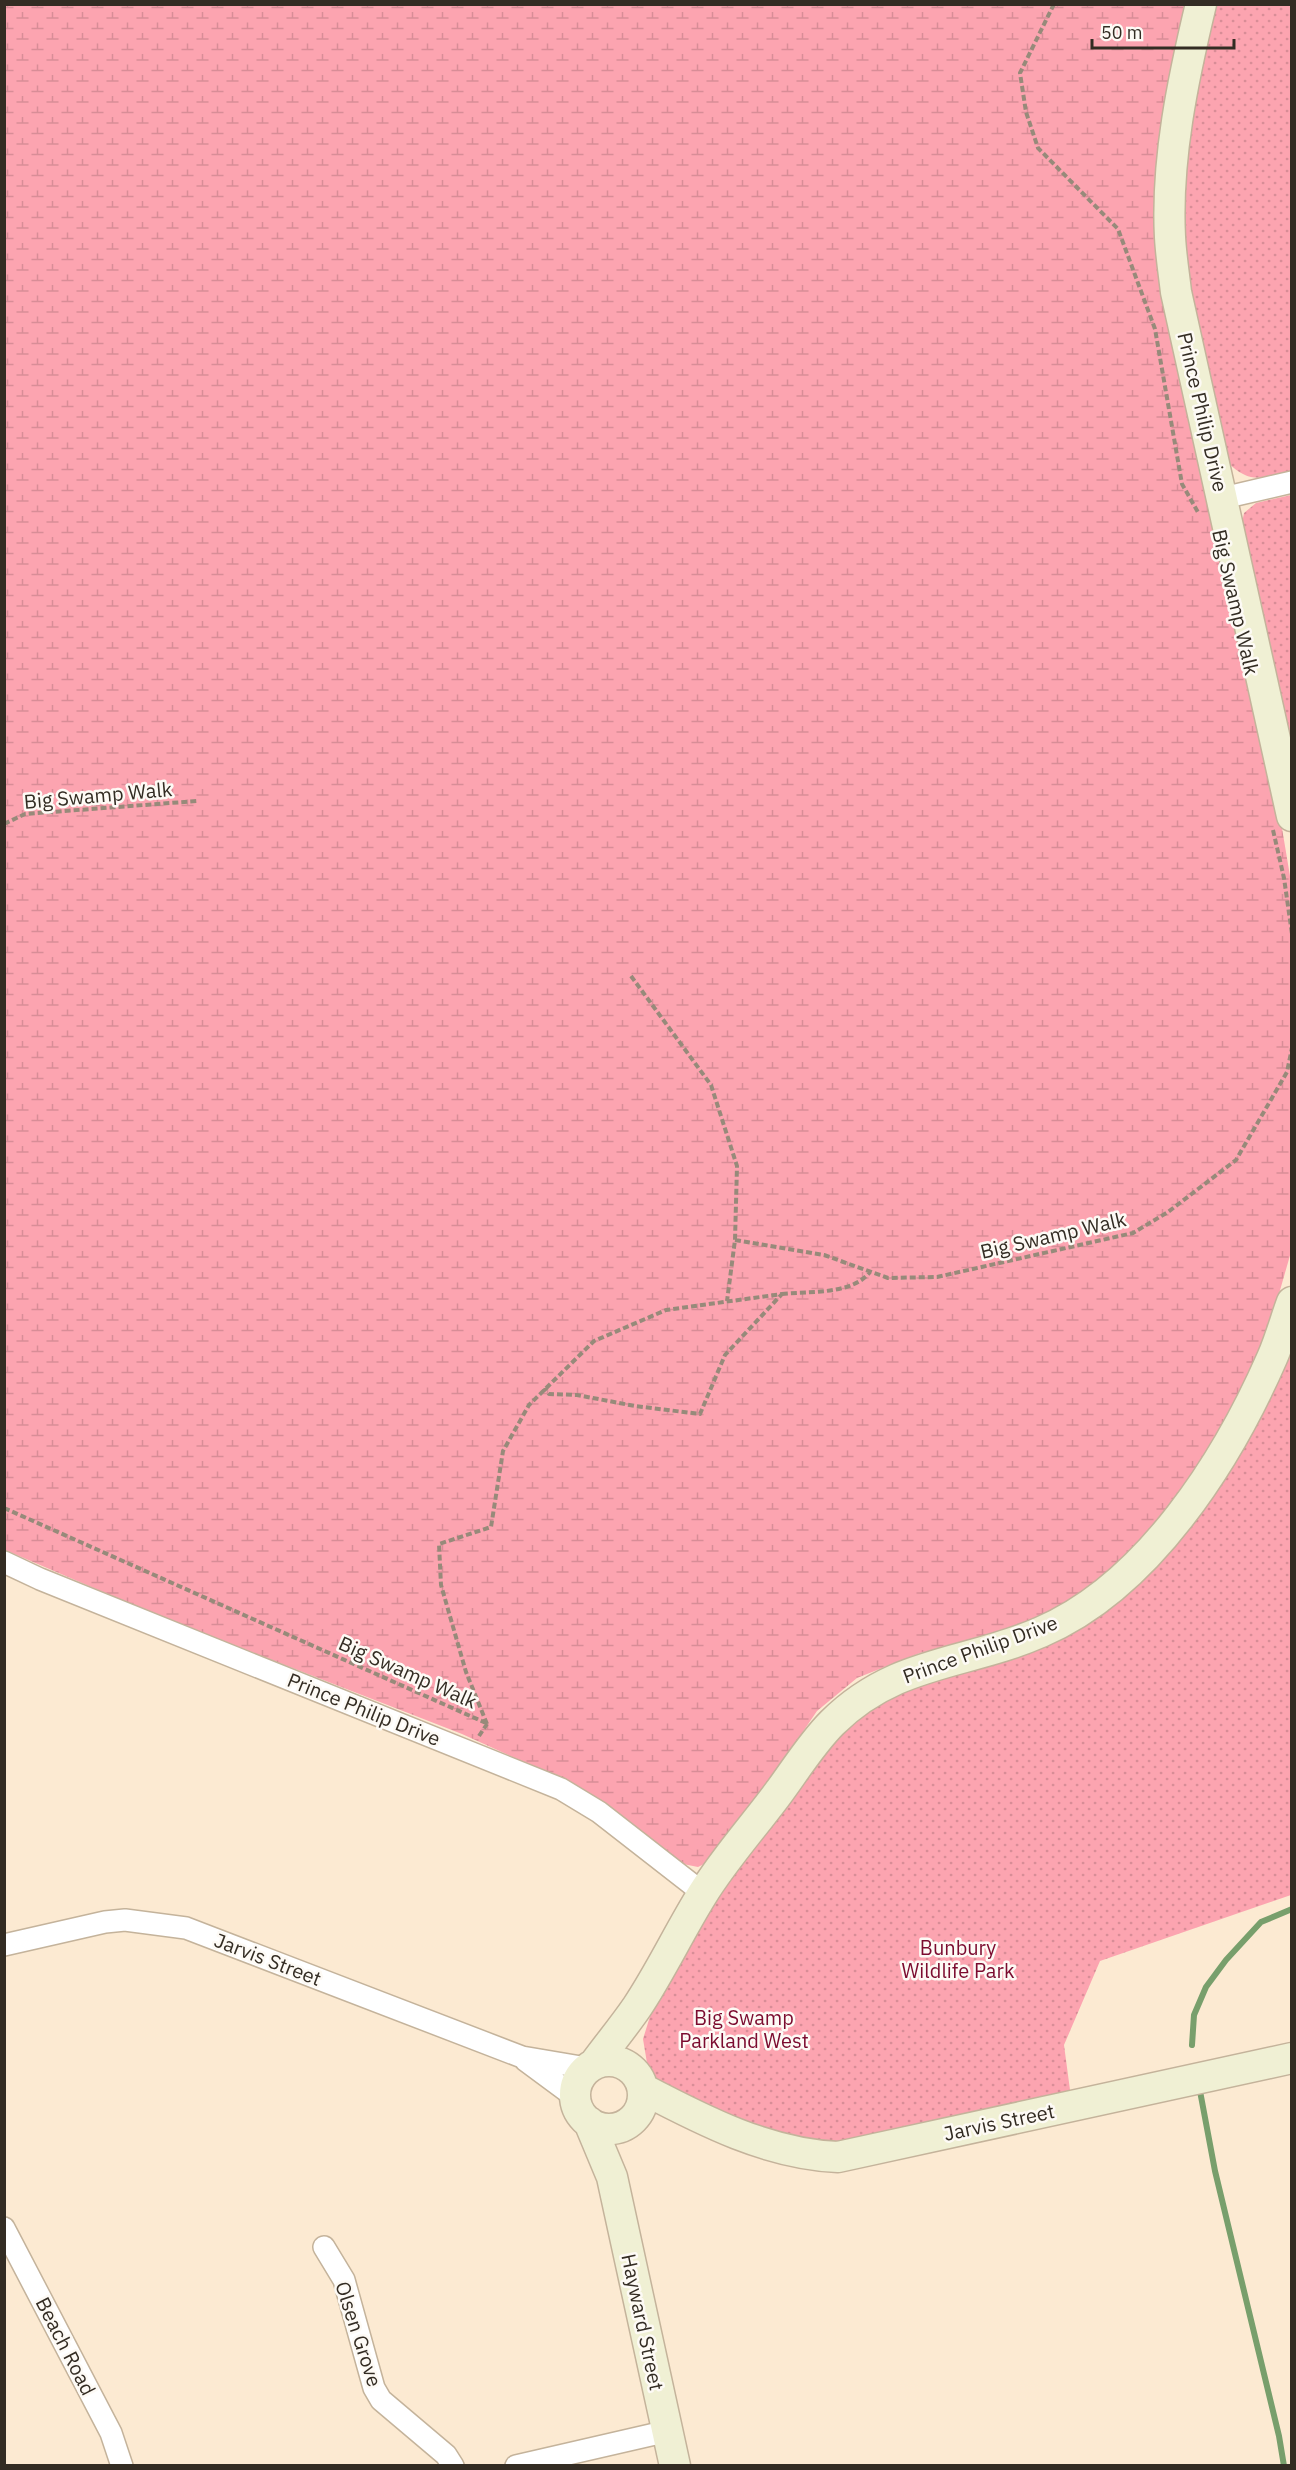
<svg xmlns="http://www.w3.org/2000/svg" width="1296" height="2470" font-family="'IBM Plex Sans',sans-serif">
  <defs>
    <pattern id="wetland-marsh" width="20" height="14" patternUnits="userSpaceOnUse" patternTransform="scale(1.5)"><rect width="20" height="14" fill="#fca4b0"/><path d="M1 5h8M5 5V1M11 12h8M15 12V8" fill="none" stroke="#d88d97"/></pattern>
    <pattern id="park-dots" width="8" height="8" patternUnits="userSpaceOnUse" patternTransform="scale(1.5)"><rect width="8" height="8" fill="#fca4b0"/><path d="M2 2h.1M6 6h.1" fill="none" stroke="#d88d97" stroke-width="1.8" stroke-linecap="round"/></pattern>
  </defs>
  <rect width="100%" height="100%" fill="#fcead2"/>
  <path fill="url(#wetland-marsh)" d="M4,5H1191L1166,134L1291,882V1252L1262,1353L1182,1499L1115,1571L1038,1619L989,1638L920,1653L857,1678L817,1711L718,1857L698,1867L678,1863L583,1789L462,1734L159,1616L5,1550Z"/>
  <path fill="url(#park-dots)" d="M1212,5H1291V471C1262,478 1251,485 1227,462L1185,290L1180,232L1185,144Z
    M1291,495V763L1241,528L1244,513L1256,503Z
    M1291,1338V1895L1100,1961L1064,2045L1070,2090L850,2146L813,2148L678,2097L649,2075L643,2039L656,1997L716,1900L843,1726L886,1697L1132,1585Z"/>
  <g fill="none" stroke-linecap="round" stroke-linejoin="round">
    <path stroke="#789f6c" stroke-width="6" d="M1192,2045L1194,2015L1206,1987L1226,1960L1261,1922L1292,1909
      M1200,2091L1215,2171L1279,2436L1284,2466"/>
    <defs>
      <path id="street" d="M1223,498L1292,482
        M4,1562L40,1579L561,1789L599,1812L703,1893
        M4,1945L105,1922L125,1920L186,1928L522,2057L587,2068
        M525,2060L575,2097
        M4,2228L111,2433L122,2466
        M324,2247L344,2280L374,2388L381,2400L446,2455L453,2466
        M516,2466L668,2431"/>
      <path id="secondary" d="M1201,4C1183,79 1166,160 1170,237C1171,256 1174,274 1176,292L1292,816
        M575 2095a34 34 0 1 1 68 0a34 34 0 1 1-68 0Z
        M595,2063C609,2044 624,2026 637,2007C661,1971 679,1932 702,1895C724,1859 754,1826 779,1792C796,1769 812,1743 832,1723C895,1660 966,1665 1041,1632C1148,1586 1227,1461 1272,1358C1280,1340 1285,1321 1292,1302
        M643,2089C704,2121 768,2154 838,2157L1292,2058
        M589,2122L612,2177L675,2466"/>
    </defs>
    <use href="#street" stroke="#c4b39b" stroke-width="24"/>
    <use href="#secondary" stroke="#c4b39b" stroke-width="33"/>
    <path stroke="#978a7a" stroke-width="4" stroke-dasharray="6 3" stroke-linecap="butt" d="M1054,4L1020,73L1026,112L1038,148L1118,229L1155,329L1182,484L1199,514
      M4,824L25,814L197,801
      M1273,830L1284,878L1292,934
      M631,976L711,1085L737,1166L735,1240L727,1301
      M735,1240L824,1255L888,1278L937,1277L1133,1233L1168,1212L1236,1160L1287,1072L1292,1048
      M782,1294C810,1291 852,1295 870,1272
      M4,1508L486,1723
      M487,1724L466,1672L441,1585L439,1544L491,1527L503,1451L529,1405L594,1341L666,1310L782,1294L725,1355L700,1414L635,1406L577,1395L549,1394L544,1388
      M479,1736L487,1724"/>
    <use href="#street" stroke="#fff" stroke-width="21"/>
    <use href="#secondary" stroke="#f0f0d4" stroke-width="30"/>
  </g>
  <g text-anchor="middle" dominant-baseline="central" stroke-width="5" stroke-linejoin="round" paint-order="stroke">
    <g font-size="20" fill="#332c23" stroke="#fdfaf5">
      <text transform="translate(1203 412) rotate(77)">Prince Philip Drive</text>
      <text transform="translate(1236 602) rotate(77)">Big Swamp Walk</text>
      <text transform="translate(98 795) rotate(-5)">Big Swamp Walk</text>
      <text transform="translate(1053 1235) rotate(-13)">Big Swamp Walk</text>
      <text transform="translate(980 1649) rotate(-20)">Prince Philip Drive</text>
      <text transform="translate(408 1672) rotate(24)">Big Swamp Walk</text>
      <text transform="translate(364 1709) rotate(22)">Prince Philip Drive</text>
      <text transform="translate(268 1959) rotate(21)">Jarvis Street</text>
      <text transform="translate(999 2122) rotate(-12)">Jarvis Street</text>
      <text transform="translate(643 2322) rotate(78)">Hayward Street</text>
      <text transform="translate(359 2334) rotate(72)">Olsen Grove</text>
      <text transform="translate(66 2346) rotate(63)">Beach Road</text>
    </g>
    <g font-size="20" fill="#7b0b2f" stroke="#fdfaf5">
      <text x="958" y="1947">Bunbury<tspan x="958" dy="23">Wildlife Park</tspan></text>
      <text x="744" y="2017">Big Swamp<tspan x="744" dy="23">Parkland West</tspan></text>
    </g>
  </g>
  <rect width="1296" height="2470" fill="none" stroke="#332c23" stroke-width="12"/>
  <path d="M1092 39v9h142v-9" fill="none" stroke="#332c23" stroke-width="3"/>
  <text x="1101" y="39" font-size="18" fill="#332c23" stroke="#fdfaf5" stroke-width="4.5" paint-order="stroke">50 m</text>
</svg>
